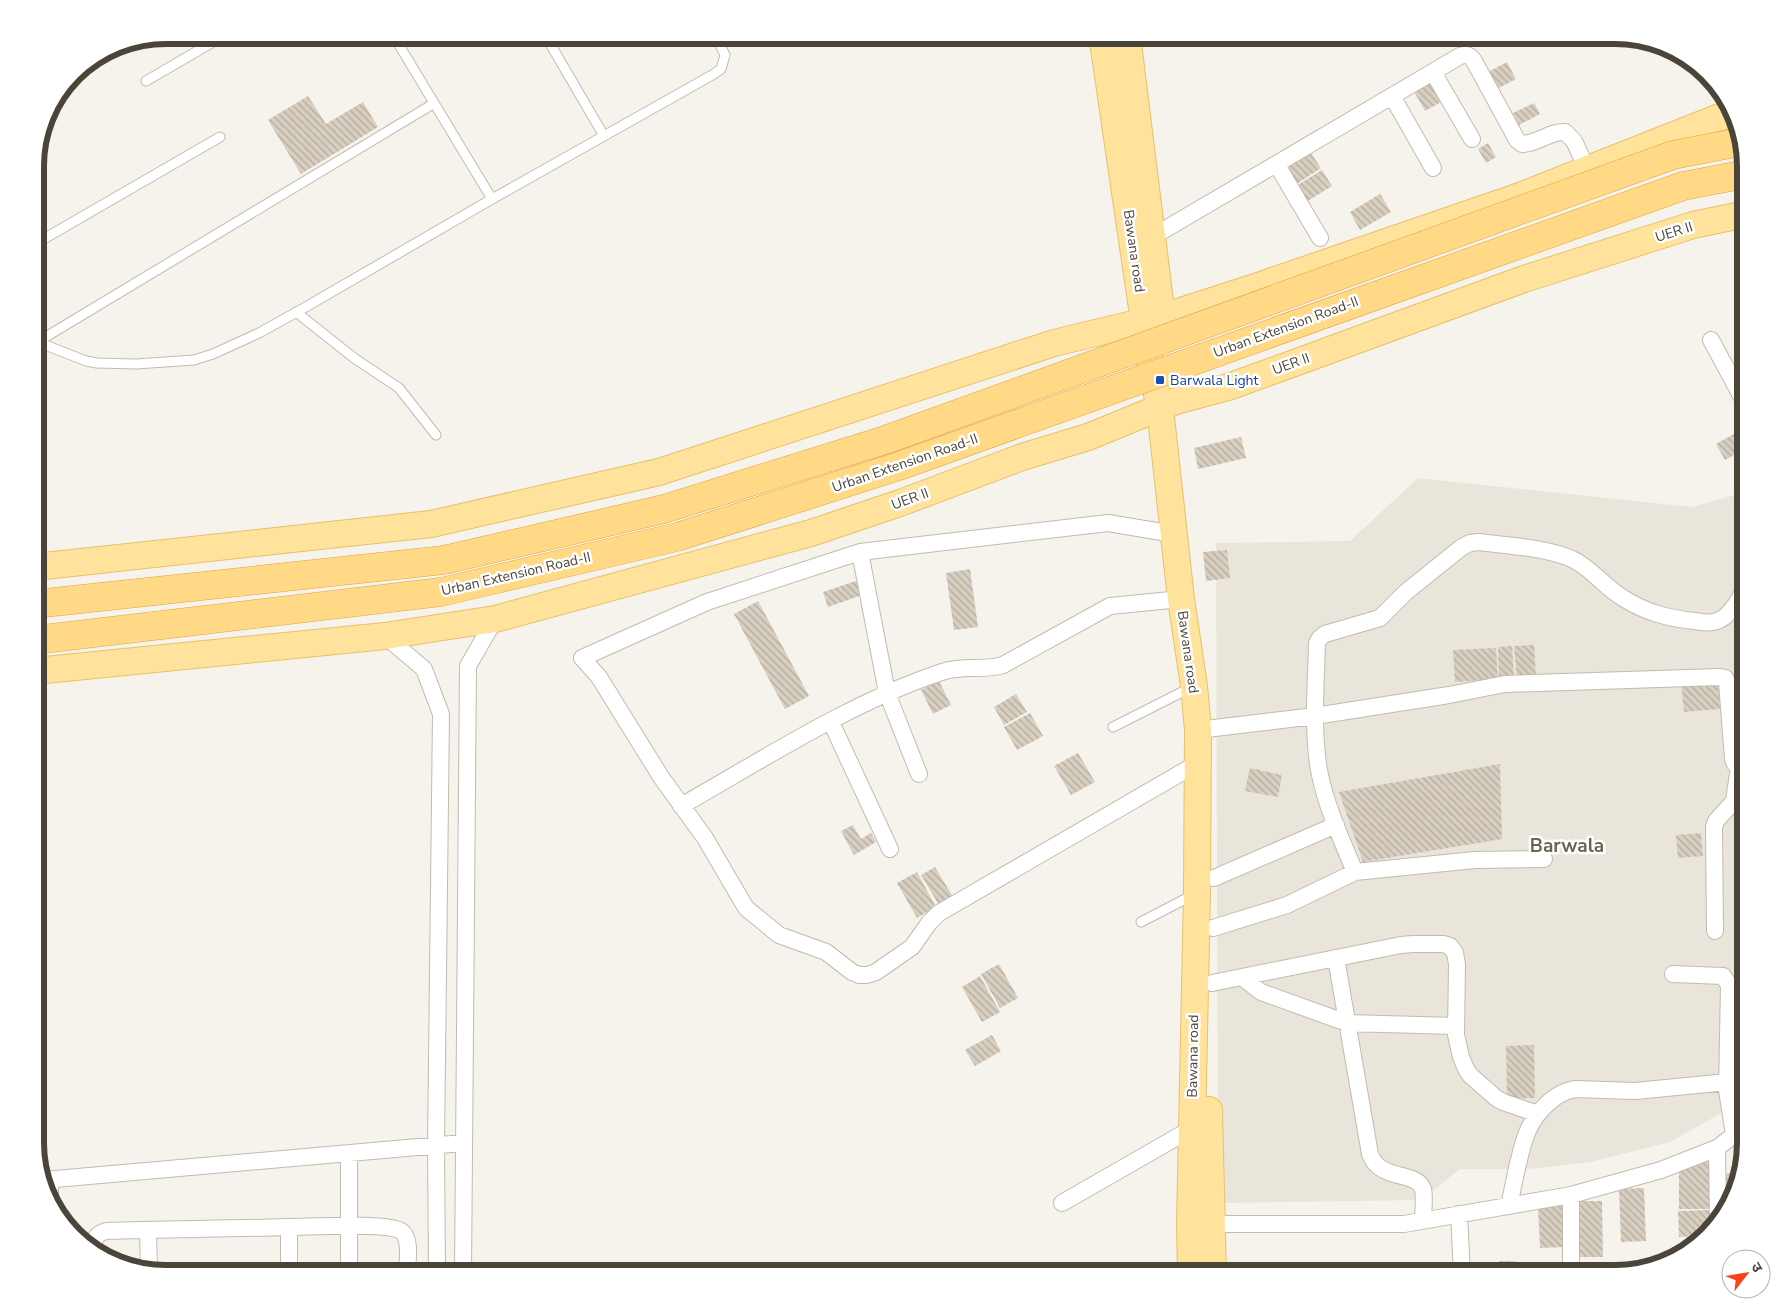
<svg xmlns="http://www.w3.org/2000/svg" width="1781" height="1309" font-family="'Nunito Sans','Noto Sans Devanagari',sans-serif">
  <defs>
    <pattern id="building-back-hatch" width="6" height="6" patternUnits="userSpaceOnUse" patternTransform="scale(1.25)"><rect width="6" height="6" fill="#d8cfc1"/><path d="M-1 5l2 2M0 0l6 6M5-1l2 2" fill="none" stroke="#b1aa9e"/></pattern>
  </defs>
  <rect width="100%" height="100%" fill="#f6f3ec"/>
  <path fill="#eae5da" d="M1418,478L1692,507L1746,492V1108L1725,1111L1670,1142L1591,1162L1529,1169H1460L1421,1200L1218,1203L1216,543L1350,541Z"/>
  <path fill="url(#building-back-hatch)" d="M1507,62L1516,79L1497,89L1488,72Z
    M1429,78L1443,101L1425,111L1412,88Z
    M308,96L326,124L363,102L378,127L301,174L268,120Z
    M1534,103L1540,114L1519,125L1513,113Z
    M1488,143L1496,157L1486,163L1478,149Z
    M1308,149L1321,168L1295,185L1282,165Z
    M1322,170L1332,186L1306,202L1296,186Z
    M1380,194L1391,212L1360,230L1350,212Z
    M1746,427V448L1725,460L1716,444Z
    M1241,437L1246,458L1198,469L1194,448Z
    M1227,550L1230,578L1206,581L1203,552Z
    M970,569L978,627L954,630L946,573Z
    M856,581L862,595L828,607L823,592Z
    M758,601L809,696L785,709L734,614Z
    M1534,645L1536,678L1517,679L1514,646Z
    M1512,646L1514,677L1499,678L1498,647Z
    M1496,648L1498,679L1455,682L1453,650Z
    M939,681L951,705L933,714L921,690Z
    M1718,681L1720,709L1684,712L1681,684Z
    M1016,694L1027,712L1004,725L994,707Z
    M1030,713L1043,736L1017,750L1004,727Z
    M1746,739V754L1739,756L1736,740Z
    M1078,753L1095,782L1071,795L1054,766Z
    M1500,764L1502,839L1363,862L1339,792Z
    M1250,768L1282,775L1278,797L1245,791Z
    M853,825L861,839L871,833L876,842L854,855L841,831Z
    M1701,833L1703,856L1678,858L1676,835Z
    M935,867L953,897L939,905L921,875Z
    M917,872L936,907L917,918L897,883Z
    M999,964L1018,998L1000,1008L981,974Z
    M980,976L1000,1012L982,1022L962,987Z
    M992,1035L1001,1051L975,1066L965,1050Z
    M1534,1045L1535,1098H1507L1506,1046Z
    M1709,1161V1209H1679V1172Z
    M1741,1173L1739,1185L1733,1197H1720L1718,1174Z
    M1644,1188L1646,1241L1621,1242L1619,1189Z
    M1578,1201H1602L1603,1257H1578Z
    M1562,1204L1564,1247L1540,1248L1538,1205Z
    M1710,1210L1711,1229L1702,1236L1679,1237L1678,1211Z
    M1499,1261H1516V1274H1499Z
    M1398,1267L1432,1268V1274H1398Z"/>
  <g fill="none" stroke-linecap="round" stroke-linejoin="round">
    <defs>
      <path id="service" d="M393,35L492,199
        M545,35L604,136
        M146,81L225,35
        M35,244L220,137
        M296,312L354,358L399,388L436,435
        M35,341L86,361L97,363L136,364L194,360L213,354L259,333L304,308L492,199L714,74L721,69L725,55L715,35
        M39,341L433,104
        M1113,727L1192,687
        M1141,922L1195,894"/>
      <path id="minor" d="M1433,72L1472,139
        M1392,96L1433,168
        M1277,165L1320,238
        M1152,237L1460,56C1467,54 1470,55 1474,61L1517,140L1522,144C1537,144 1550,131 1565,132L1574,141L1587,169
        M1711,340L1746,405
        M1174,534L1108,523L860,552L707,602L582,658L599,677L661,777L705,838L746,908L779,935L826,952L852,972L859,975H867L876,972L912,947L929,923L939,913L1198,763
        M860,552L887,693L919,774
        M385,636L424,669L441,714L436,1146L437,1274
        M831,722L890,849
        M1198,730L1315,716L1449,695L1505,684L1719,677L1725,678L1727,682L1733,759L1735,764L1739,767L1746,766
        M681,806C764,759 851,702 942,672C962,665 983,671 1003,665L1110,606L1181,599
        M1355,872C1342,841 1325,804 1319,770C1312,729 1316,685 1317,643L1320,638L1325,634L1380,618L1406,592L1462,547L1470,543L1479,542C1509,546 1543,547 1572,559C1590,567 1606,588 1623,598C1647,613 1667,618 1695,621C1702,622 1710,624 1717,621C1730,617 1743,595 1746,583
        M1214,878L1336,825
        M1213,928L1287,905L1355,872L1475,860L1544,859
        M1715,931L1714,827L1716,821L1734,801L1739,767
        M1336,958L1370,1154C1380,1182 1416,1170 1423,1189C1425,1198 1423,1211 1423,1220
        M1673,974L1723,976L1729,985L1727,1090L1734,1135
        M1243,978L1261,992L1347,1023L1456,1026
        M1212,983L1401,945L1413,944H1443L1450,946L1455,953L1457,964L1456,1035L1461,1057L1466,1069L1470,1075L1496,1098L1503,1102L1538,1114
        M1717,1148L1718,1223
        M349,1153V1274
        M44,1180L463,1143
        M1571,1195V1274
        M50,1200V1180
        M1062,1203L1191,1129
        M1509,1206C1514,1183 1518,1159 1525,1138C1532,1116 1553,1092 1576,1089L1635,1091L1728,1082
        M1459,1214L1462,1274
        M1205,1224H1404L1571,1195L1661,1170L1717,1148L1734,1135L1746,1130
        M289,1227V1274
        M148,1230L149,1271
        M94,1251C94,1239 94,1235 106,1231C166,1229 227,1229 288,1227C308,1227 388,1222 401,1231C412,1238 407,1262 407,1274
        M463,1274L468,666L495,619"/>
      <path id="primary" d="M1102,35L1150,363L1160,408L1181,599L1194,686L1198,730L1197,892L1190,1224L1191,1274
        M1127,35L1164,334
        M35,567L431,524L659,472L1054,343L1162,317L1255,287L1517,197L1717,118L1734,114
        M35,671L385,636L495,619L811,533L900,503L1022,457L1088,437L1176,401L1228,387L1297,362L1524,279L1693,225L1746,214
        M1209,1110L1213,1274"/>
      <path id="trunk" d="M35,604L444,560
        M35,640L441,592"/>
    </defs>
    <use href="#service" stroke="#c2bbae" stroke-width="11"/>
    <use href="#minor" stroke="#c2bbae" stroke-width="18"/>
    <use href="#primary" stroke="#e6c16a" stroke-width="28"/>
    <use href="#trunk" stroke="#e0a43c" stroke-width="29"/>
    <use href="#service" stroke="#fff" stroke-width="9"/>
    <use href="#minor" stroke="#fff" stroke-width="16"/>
    <use href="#primary" stroke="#ffe39c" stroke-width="26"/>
    <use href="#trunk" stroke="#ffd985" stroke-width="28"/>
    <defs>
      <path id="trunk-bridge" d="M444,560L664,509L885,440L1673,155L1740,142
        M441,592L677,537L899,466L1683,186L1746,174"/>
    </defs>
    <use href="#trunk-bridge" stroke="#e0a43c" stroke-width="29" stroke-linecap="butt"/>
    <use href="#trunk-bridge" stroke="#ffd985" stroke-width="28"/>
  </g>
  <rect fill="#1a4fb4" stroke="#fff" stroke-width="2" x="1155" y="375" width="10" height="10" rx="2.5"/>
  <g text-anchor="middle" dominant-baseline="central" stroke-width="5" stroke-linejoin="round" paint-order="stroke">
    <g font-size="14" fill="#4b4439" stroke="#fff">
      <text transform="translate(1674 232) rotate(-17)">UER II</text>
      <text transform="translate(1134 251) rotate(82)">Bawana road</text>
      <text transform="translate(1286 327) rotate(-20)">Urban Extension Road-II</text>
      <text transform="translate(1291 364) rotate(-20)">UER II</text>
      <text transform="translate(905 463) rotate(-19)">Urban Extension Road-II</text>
      <text transform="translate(910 499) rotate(-20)">UER II</text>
      <text transform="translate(516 574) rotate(-13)">Urban Extension Road-II</text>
      <text transform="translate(1188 652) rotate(82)">Bawana road</text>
      <text transform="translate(1193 1056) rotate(-89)">Bawana road</text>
    </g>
    <g font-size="14" fill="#164399" stroke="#fff" text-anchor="start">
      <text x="1170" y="380">Barwala Light</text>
    </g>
    <g font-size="19" font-weight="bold" fill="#6e6250" stroke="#fff">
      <text x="1567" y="846">Barwala</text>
    </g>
  </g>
  <path d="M0 0H1781V1309H0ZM166 44H1615A122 122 0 0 1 1737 166V1143A122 122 0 0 1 1615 1265H166A122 122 0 0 1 44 1143V166A122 122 0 0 1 166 44Z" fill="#fff" fill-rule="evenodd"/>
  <path fill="none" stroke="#4b4439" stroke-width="6" d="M166 44H1615A122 122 0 0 1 1737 166V1143A122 122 0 0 1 1615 1265H166A122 122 0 0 1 44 1143V166A122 122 0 0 1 166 44Z"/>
  <g transform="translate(1746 1274) rotate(59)"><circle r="24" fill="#ffffff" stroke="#b7b4b0"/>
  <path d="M0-4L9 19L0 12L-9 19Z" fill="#fc3f1d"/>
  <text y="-8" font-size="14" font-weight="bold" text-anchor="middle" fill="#4b4439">उ</text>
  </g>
</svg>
